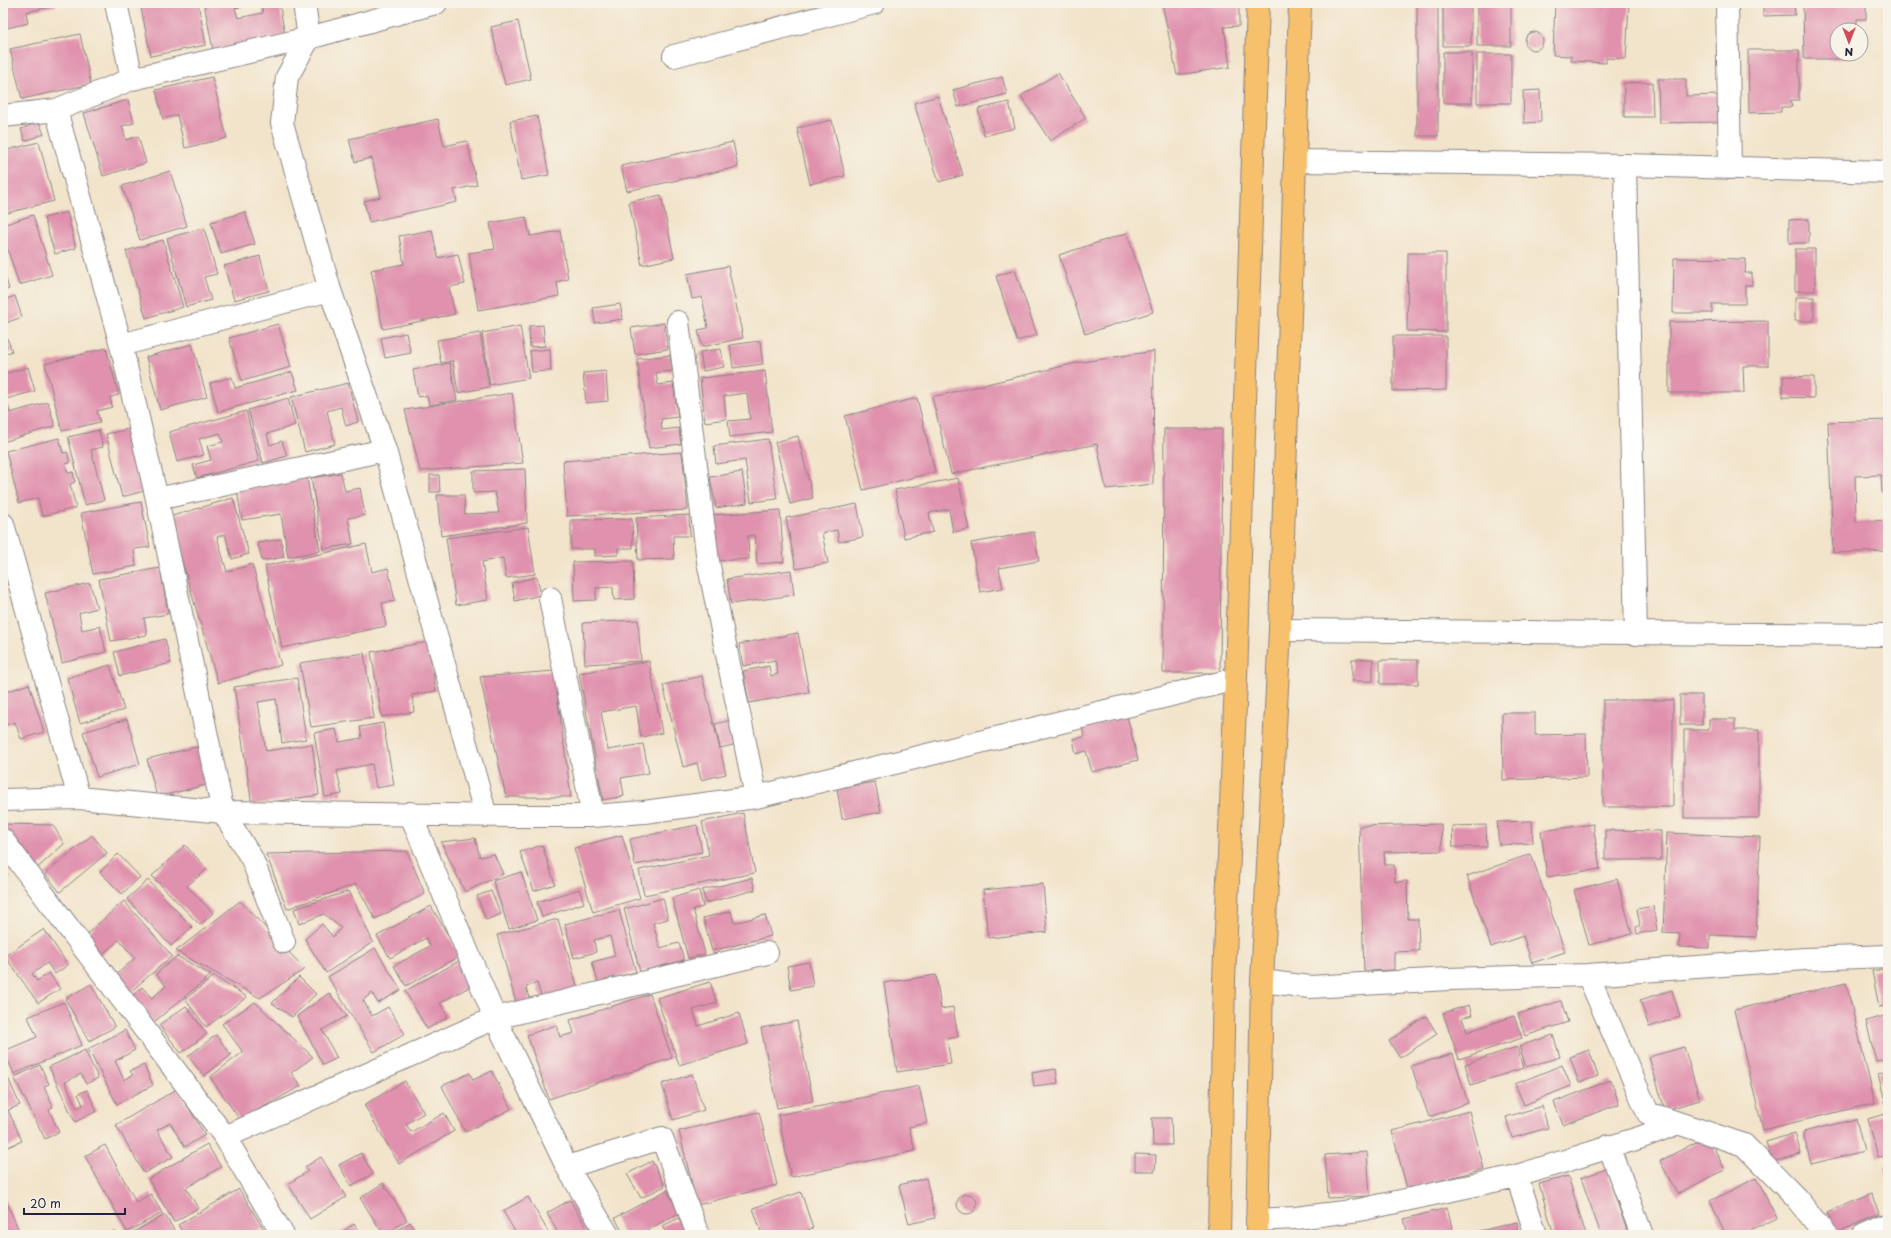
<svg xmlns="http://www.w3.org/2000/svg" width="1891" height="1238" font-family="'Playpen Sans',sans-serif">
  <rect width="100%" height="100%" fill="#f7f3e8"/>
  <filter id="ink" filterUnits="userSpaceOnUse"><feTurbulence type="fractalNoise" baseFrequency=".025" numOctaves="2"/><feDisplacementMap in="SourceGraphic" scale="8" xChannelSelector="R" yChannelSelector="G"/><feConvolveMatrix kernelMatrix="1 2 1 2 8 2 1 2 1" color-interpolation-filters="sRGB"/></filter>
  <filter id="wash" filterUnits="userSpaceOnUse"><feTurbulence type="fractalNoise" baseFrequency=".012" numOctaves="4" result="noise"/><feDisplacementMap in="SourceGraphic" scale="16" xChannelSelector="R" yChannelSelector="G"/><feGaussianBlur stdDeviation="0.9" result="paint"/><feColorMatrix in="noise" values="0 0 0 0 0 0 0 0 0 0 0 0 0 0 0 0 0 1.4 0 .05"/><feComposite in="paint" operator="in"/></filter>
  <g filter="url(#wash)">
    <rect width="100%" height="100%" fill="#f2e4cb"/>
    <g id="blocks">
      <path fill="#e091ad" d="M3,3H56V6L26,12L28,23L3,29Z
        M140,3H198L206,45L151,56Z
        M204,3H258L235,8L238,18L263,13L261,3H279L285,35L213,50Z
        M1162,3H1239V26L1224,27L1230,67L1177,75Z
        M1417,3H1438V136H1417Z
        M1443,3H1471V46H1443Z
        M1477,3H1511V46H1477Z
        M1555,3H1629L1626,59L1606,58V63L1571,61V56L1553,55Z
        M1763,3H1794L1795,15L1763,16Z
        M1803,3H1866V19H1857V30H1837V54H1846V59H1804Z
        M518,21L531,79L505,85L491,27Z
        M1525 41a9 9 0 1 1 18 0a9 9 0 1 1-18 0Z
        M80,34L91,84L22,99L10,49Z
        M1748,50H1799V100H1791L1792,107H1781V112L1749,113Z
        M1443,52H1472V103H1443Z
        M1477,54H1511V103H1477Z
        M1058,73L1086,118L1050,141L1021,96Z
        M212,77L227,138L185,148L177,115L163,119L156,90Z
        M1002,77L1007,94L958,107L953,90Z
        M1658,79H1686V96L1719,95L1720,122L1659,123Z
        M1652,82L1653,117H1624V83Z
        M1540,90L1541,122L1524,123L1523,91Z
        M938,96L963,175L939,182L914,103Z
        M128,100L134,123L122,126L126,140L138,136L146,163L103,176L84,113Z
        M1009,102L1015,128L984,136L978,109Z
        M537,116L549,175L521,180L510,121Z
        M438,119L444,146L467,141L477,185L454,190L457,202L369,222L364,201L381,197L372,158L355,162L349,139Z
        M832,120L845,176L810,184L797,128Z
        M39,122L44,134L25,141L21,129Z
        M39,142L54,201L3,214V151Z
        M733,142L738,167L627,191L621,166Z
        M170,171L187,226L140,240L122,186Z
        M661,195L674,258L642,265L629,202Z
        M67,212L76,248L55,254L44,218Z
        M245,212L255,244L221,254L211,222Z
        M33,215L52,275L19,285L3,235V225Z
        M526,217L530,236L560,231L568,279L557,282L559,296L478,310L469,253L495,249L490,223Z
        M1809,219V243H1789V220Z
        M204,228L217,274L204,277L211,300L186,307L167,238Z
        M432,230L438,258L458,254L465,284L449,287L455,314L383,329L371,270L404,264L399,236Z
        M1127,233L1153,312L1085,334L1059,255Z
        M163,240L183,307L146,318L126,251Z
        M1795,249H1815V291H1795Z
        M1408,253H1446V332L1407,331Z
        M260,256L269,291L234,300L224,266Z
        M1674,258L1746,259L1745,273H1752V285H1745V304H1712V313H1673Z
        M728,266L743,338L702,347L698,330L708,328L702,297L692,299L687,274Z
        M3,269L9,289L3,291Z
        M1015,270L1037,335L1017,341L996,276Z
        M15,296L22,317L3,324V300Z
        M1795,297H1814V321H1795Z
        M620,304L623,319L595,323L593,308Z
        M1768,321V366H1743L1744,393H1669V322Z
        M664,323L668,349L635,354L631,328Z
        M278,324L291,367L242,381L229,338Z
        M543,325L545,346L530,347L529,326Z
        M520,326L529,378L490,385L482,333Z
        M5,333L12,351L3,355V334Z
        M406,333L411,353L385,358L381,338Z
        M480,333L489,387L458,393L453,361L441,363L437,340Z
        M1393,336H1446V390L1393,391Z
        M760,341L763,364L733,368L730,345Z
        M192,344L207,397L160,410L146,357Z
        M106,348L119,395L110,397L112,407L97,411L100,422L62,431L45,364Z
        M550,349L551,371L532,372L530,351Z
        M721,349L724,367L703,371L700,352Z
        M1154,351L1153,484L1106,489L1097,444L951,474L932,397L1076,363Z
        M670,355L672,371L656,373L658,385L673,383L678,417L661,419L662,430L679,428L681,444L649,448L637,359Z
        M450,363L457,400L429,405L427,396L418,397L413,370Z
        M28,367L35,391L6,399L10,413L48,402L55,426L3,442V374Z
        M606,371L608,401L586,403L583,373Z
        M765,371L772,432L730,437L728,421L750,419L747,393L724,396L726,419L705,422L700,378Z
        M292,372L298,390L218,412L210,383L232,377L235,388Z
        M1783,376L1814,377V398L1783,397Z
        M348,383L358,422L346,426L341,407L327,411L335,444L305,452L291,397Z
        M512,393L523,463L420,471L405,410Z
        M288,398L295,425L267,434L270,445L282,441L287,456L263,463L248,410Z
        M917,398L935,472L863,490L845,416Z
        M246,411L259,461L197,478L193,465L211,460L207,446L223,442L220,433L199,439L204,455L177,462L169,432Z
        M1888,420V492L1882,493L1881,475L1855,476L1856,522L1888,520V551L1833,553L1828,422Z
        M129,429L144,491L122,497L106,434Z
        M1164,429H1222L1220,673H1163Z
        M99,430L103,447L91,450L104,500L85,505L68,437Z
        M798,436L813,498L790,504L775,442Z
        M59,438L63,453L67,452L70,463L65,464L68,473L73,472L75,482L70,484L76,508L42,516L38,498L19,503L6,451Z
        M768,439L777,499L751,502L745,460L716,464L714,446Z
        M682,452L688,510L567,516L563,461Z
        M525,469L527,523L441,536L437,495H464L465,514L499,513L495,492L473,493V471Z
        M742,472L747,503L716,508L710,477Z
        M341,473L345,491L360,488L365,515L348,518L353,544L323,549L311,478Z
        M430,475H439L440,492H430Z
        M307,478L320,551L288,557L281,514L242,520L237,490Z
        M958,478L969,529L953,532L949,509L929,513L933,532L904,538L895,490Z
        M233,498L249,554L232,559L225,534L217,537L227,572L252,564L281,665L218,683L169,517Z
        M141,502L150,547L134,549L136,566L93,574L81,513Z
        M857,504L863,537L839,542L837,530L822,533L828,563L796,569L786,518Z
        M780,510L784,562L757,564L755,535L748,536L749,559L715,561L712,515Z
        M689,515L690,536H673L674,559L638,560L636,518Z
        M632,519L633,548H618V555L595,556V549H571V520Z
        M528,527L535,574L506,578L503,558L482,562L488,600L456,605L446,538Z
        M1034,532L1039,561L999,568L1003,588L980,592L971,543Z
        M281,539L284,557L262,561L258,543Z
        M366,544L372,572L388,568L395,601L382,603L386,626L282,648L265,566Z
        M633,561L634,599L614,600L613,587L596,588V600L574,601L573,562Z
        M160,568L168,614L144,618L147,635L111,641L99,579Z
        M791,570L794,595L731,604L727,579Z
        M537,577L541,595L515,601L512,583Z
        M90,583L97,608L79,613L82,630L100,626L106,652L62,663L45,593Z
        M638,620L641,661L585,664L583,623Z
        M798,633L809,692L749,703L743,671L769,666L771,676L778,674L775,660L743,666L739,644Z
        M165,639L171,663L120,676L114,652Z
        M428,642L436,691L412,695L414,712L382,717L371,652Z
        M364,653L374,718L311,727L300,663Z
        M1352,659H1373V681H1352Z
        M1380,660H1418V684H1380Z
        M649,661L662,733L641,737L636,706L601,712L608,750L643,744L649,773L621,778L624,796L603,800L579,673Z
        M110,665L124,710L80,723L67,678Z
        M554,671L571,797H506L480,677Z
        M702,676L726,774L701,780L697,763L683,767L663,685Z
        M297,678L306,739L282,743L276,699L258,702L266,751L312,744L319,795L252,805L234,687Z
        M29,684L44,732L21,739L15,722L3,726V693Z
        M1680,695H1702V725H1680Z
        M1603,700H1673V807H1603Z
        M1502,713H1535V735L1586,734L1587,777L1503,780Z
        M1127,716L1138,760L1092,772L1086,751L1076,754L1073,739L1084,737L1082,727Z
        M127,719L140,764L97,777L83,732Z
        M1709,719H1735V730H1759V818H1684V730H1709Z
        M731,720L737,744L720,748L715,724Z
        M383,723L394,785L376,788L372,764L337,771L342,794L325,797L314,733L336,729L339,742L362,738L360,727Z
        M200,746L210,784L157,797L147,759Z
        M875,782L881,812L842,819L837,788Z
        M743,813L755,873L644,895L639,870L709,855L702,822Z
        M1532,821L1533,843L1499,845L1497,822Z
        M3,824L53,825L64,844L34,871L3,829Z
        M1441,824L1442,851L1384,852L1385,865H1394L1395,882L1407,881L1408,919H1418L1419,951L1394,952V970L1364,971L1359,826Z
        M1593,824L1600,869L1547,877L1541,831Z
        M697,825L702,852L635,865L630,839Z
        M1486,825L1487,847H1453L1452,826Z
        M1605,830L1661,831V860H1605Z
        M1667,833L1760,837L1756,937L1710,935V948L1679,947L1680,934L1663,933Z
        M92,835L107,853L60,892L45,874Z
        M622,835L640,898L593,912L574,848Z
        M475,838L480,857L494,854L503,874L465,892L441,842Z
        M185,845L207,869L187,886L213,913L200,925L152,876Z
        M542,845L555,884L534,891L520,852Z
        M407,851L425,894L375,919L356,884L287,909L266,854Z
        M118,854L140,877L122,894L100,872Z
        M1531,854L1565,952L1532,963L1523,936L1491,947L1467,876Z
        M3,866L8,875L3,878Z
        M521,872L537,920L509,929L493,881Z
        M752,878L755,890L706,903L702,890Z
        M1617,879L1632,934L1589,945L1574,890Z
        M148,880L192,927L171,946L127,899Z
        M1043,884L1047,932L988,938L983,890Z
        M579,889L584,903L542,917L537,902Z
        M699,890L703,907L693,909L705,954L688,958L672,898Z
        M349,891L373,942L326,973L305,939L322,924L333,937L341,928L324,914L299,924L294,909Z
        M491,891L501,914L486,920L477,896Z
        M663,898L668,919L653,923L660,948L679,943L684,960L640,972L624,909Z
        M124,901L172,956L129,993L115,976L135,958L119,940L98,958L81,939Z
        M240,901L305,969L260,998L176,951Z
        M431,906L460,956L406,986L394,966L430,946L426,938L390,958L377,936Z
        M1653,906L1657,930L1637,934L1636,927L1640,925L1637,909Z
        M619,910L636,972L598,982L592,962L615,956L610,936L594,940L596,952L574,958L565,924Z
        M731,911L734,923L765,915L771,936L712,951L703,918Z
        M558,919L578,989L542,999L537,983L526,987L530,1002L517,1006L497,935Z
        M44,929L68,965L55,974L47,963L32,974L37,981L49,973L60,989L38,1003L5,956Z
        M375,948L401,990L378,1003L372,993L363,1000L372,1016L388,1007L405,1034L374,1052L328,977Z
        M177,956L211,975L154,1022L132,996L142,987L152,998L166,986L156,974Z
        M459,961L473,985L440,1003L448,1017L427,1029L405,991Z
        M809,962L813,986L791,990L787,966Z
        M1888,968V1005L1879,1007L1872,971Z
        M936,975L941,1009L953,1007L958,1037L947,1039L951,1064L897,1072L884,983Z
        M214,976L247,997L206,1027L185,999Z
        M299,977L316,994L292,1017L272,1003Z
        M710,982L717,1003L693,1010L698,1026L739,1013L748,1044L679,1065L657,998Z
        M1846,983L1875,1103L1763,1130L1734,1010Z
        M91,984L115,1027L89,1041L65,999Z
        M1672,990L1680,1017L1649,1027L1640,1000Z
        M329,993L347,1016L322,1030L337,1058L323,1065L297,1016Z
        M650,994L672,1058L549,1099L527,1035L556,1025L560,1037L574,1033L570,1020Z
        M1561,1001L1568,1022L1525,1036L1518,1014Z
        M64,1002L82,1045L14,1074L4,1051L37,1037L28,1017Z
        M255,1002L313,1057L291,1073L301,1086L240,1120L210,1077L243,1052L222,1024Z
        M1469,1005L1472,1015L1462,1018L1467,1032L1514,1016L1522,1038L1459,1059L1443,1013Z
        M186,1006L207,1034L181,1053L159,1025Z
        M1888,1015V1058L1876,1061L1866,1021Z
        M1426,1016L1437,1034L1400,1058L1389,1041Z
        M797,1021L813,1101L777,1108L761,1028Z
        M125,1030L135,1050L115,1061L124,1080L133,1075L130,1071L144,1065L153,1085L117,1104L88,1049Z
        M216,1035L231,1055L204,1076L188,1056Z
        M1553,1035L1560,1057L1526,1067L1519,1046Z
        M1517,1047L1523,1068L1471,1085L1465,1064Z
        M1684,1047L1700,1100L1665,1110L1649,1057Z
        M85,1050L98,1078L86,1084L81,1074L65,1082L77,1108L83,1105L78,1094L87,1090L97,1111L75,1122L49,1067Z
        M1589,1050L1598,1076L1579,1083L1570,1057Z
        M1453,1054L1468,1103L1429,1117L1411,1066Z
        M40,1065L49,1084L44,1087L53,1107L49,1110L59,1132L45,1139L14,1077Z
        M1562,1065L1571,1086L1524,1105L1515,1084Z
        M1056,1069L1058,1083L1034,1086L1032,1073Z
        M492,1071L511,1109L465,1132L442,1086L470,1073L473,1080Z
        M1888,1071V1104L1886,1105L1878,1074Z
        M692,1074L704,1110L673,1120L662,1084Z
        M8,1078L20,1105L8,1110L22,1141L3,1149V1080Z
        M1611,1080L1619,1104L1563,1125L1554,1102Z
        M405,1081L424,1113L406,1124L411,1132L444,1113L454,1131L399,1164L364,1105Z
        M919,1086L927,1123L909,1127L915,1151L791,1177L778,1115Z
        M177,1089L205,1135L185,1147L170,1123L157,1130L173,1157L144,1173L116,1125Z
        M1542,1106L1548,1128L1512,1138L1506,1117Z
        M1469,1111L1484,1169L1407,1189L1392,1131Z
        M759,1112L777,1185L697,1205L679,1131Z
        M1888,1113V1154L1878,1157L1868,1119Z
        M1152,1118H1171L1172,1145H1153Z
        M1856,1119L1864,1151L1811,1164L1803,1132Z
        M1795,1133L1801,1154L1772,1162L1766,1142Z
        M1708,1136L1725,1170L1677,1194L1660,1161Z
        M207,1144L221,1167L186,1188L198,1208L174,1222L148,1179Z
        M105,1145L136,1202L151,1194L162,1213L127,1232L85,1156Z
        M1367,1152L1370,1196L1328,1198L1325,1155Z
        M361,1153L373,1174L351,1186L339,1165Z
        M1135,1154L1156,1155L1155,1171H1135Z
        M321,1157L346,1197L310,1219L288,1184L308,1171L305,1167Z
        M652,1161L665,1186L641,1198L627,1174Z
        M1888,1167V1181L1887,1182L1884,1168Z
        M1606,1169L1627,1231L1615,1235H1601L1581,1178Z
        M1568,1176L1586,1235H1554L1539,1184Z
        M926,1178L935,1218L909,1224L899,1185Z
        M1756,1178L1777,1218L1742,1235H1726L1710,1201Z
        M383,1183L407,1220L384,1235L360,1198Z
        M239,1189L263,1228L251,1235H184L178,1225Z
        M667,1190L679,1213L638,1235H624L615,1218Z
        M801,1192L813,1228L794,1235H762L753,1208Z
        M957 1204a10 10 0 1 1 20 0a10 10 0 1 1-20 0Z
        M3,1194L21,1235H3Z
        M1871,1194L1880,1214L1836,1233L1827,1213Z
        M528,1197L550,1235H517L503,1211Z
        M570,1200L591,1235H559L547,1213Z
        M1447,1208L1454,1235H1408L1404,1219Z
        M165,1215L177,1235H128Z
        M679,1218L687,1235H667L662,1226Z
        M410,1222L418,1235H389Z
        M1517,1222L1520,1235H1468V1234Z
        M354,1224L361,1235H337Z
        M114,1231L116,1235H107Z"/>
    </g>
  </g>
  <g filter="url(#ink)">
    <use href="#blocks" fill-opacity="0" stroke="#8a8383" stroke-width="1"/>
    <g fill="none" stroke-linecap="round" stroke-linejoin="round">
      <defs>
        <path id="minor" d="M116,3L132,79
          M304,3L309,38L436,3
          M1727,3L1730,168
          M674,56L874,3
          M56,110L121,345L157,499L223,812L252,859L284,942
          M3,116L56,110L132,79L309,38L287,77L282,123L330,290L385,450L486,816
          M1295,161L1625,165L1888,172
          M1625,165L1636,634
          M678,322L708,561L756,797
          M121,345L330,290
          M157,499L385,450
          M3,524L79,798
          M550,598L593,816
          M1280,630L1888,635
          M3,800L79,798L223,812L511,816H593L644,812L756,797L1236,679
          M410,813L495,1018L567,1167L608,1235
          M3,840L225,1137L283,1235
          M1588,975L1648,1113L1744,1145L1797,1199L1826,1235
          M1262,981L1310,987L1448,979L1588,975L1805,959L1888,956
          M225,1137L495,1018L767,953
          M1609,1146L1642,1235
          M567,1167L662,1138L698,1235
          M1517,1176L1536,1235
          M1257,1220L1296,1218L1359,1210L1517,1176L1642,1137L1678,1123
          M1865,1235L1888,1225"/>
        <path id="primary" d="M1219,1235L1224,981L1236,679L1258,3
          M1257,1235L1262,981L1280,630L1300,3"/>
      </defs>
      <use href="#minor" stroke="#8a8383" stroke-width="24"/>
      <use href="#primary" stroke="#8a8383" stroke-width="24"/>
      <use href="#minor" stroke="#fff" stroke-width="22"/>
      <use href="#primary" stroke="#f7c06c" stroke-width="22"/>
    </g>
  </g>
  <rect width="1891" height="1238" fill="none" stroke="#f7f3e8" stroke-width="16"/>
  <g transform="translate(1849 42) rotate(180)"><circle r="19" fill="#f7f3e8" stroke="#a29fa3"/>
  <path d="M0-3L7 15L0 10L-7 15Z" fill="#d1495b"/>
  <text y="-6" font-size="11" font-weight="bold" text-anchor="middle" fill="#22223b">N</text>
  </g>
  <path d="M24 1208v6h101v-6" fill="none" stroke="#22223b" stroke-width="2"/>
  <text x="30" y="1208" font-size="12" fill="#22223b" stroke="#f7f3e8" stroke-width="3" paint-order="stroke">20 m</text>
</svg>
